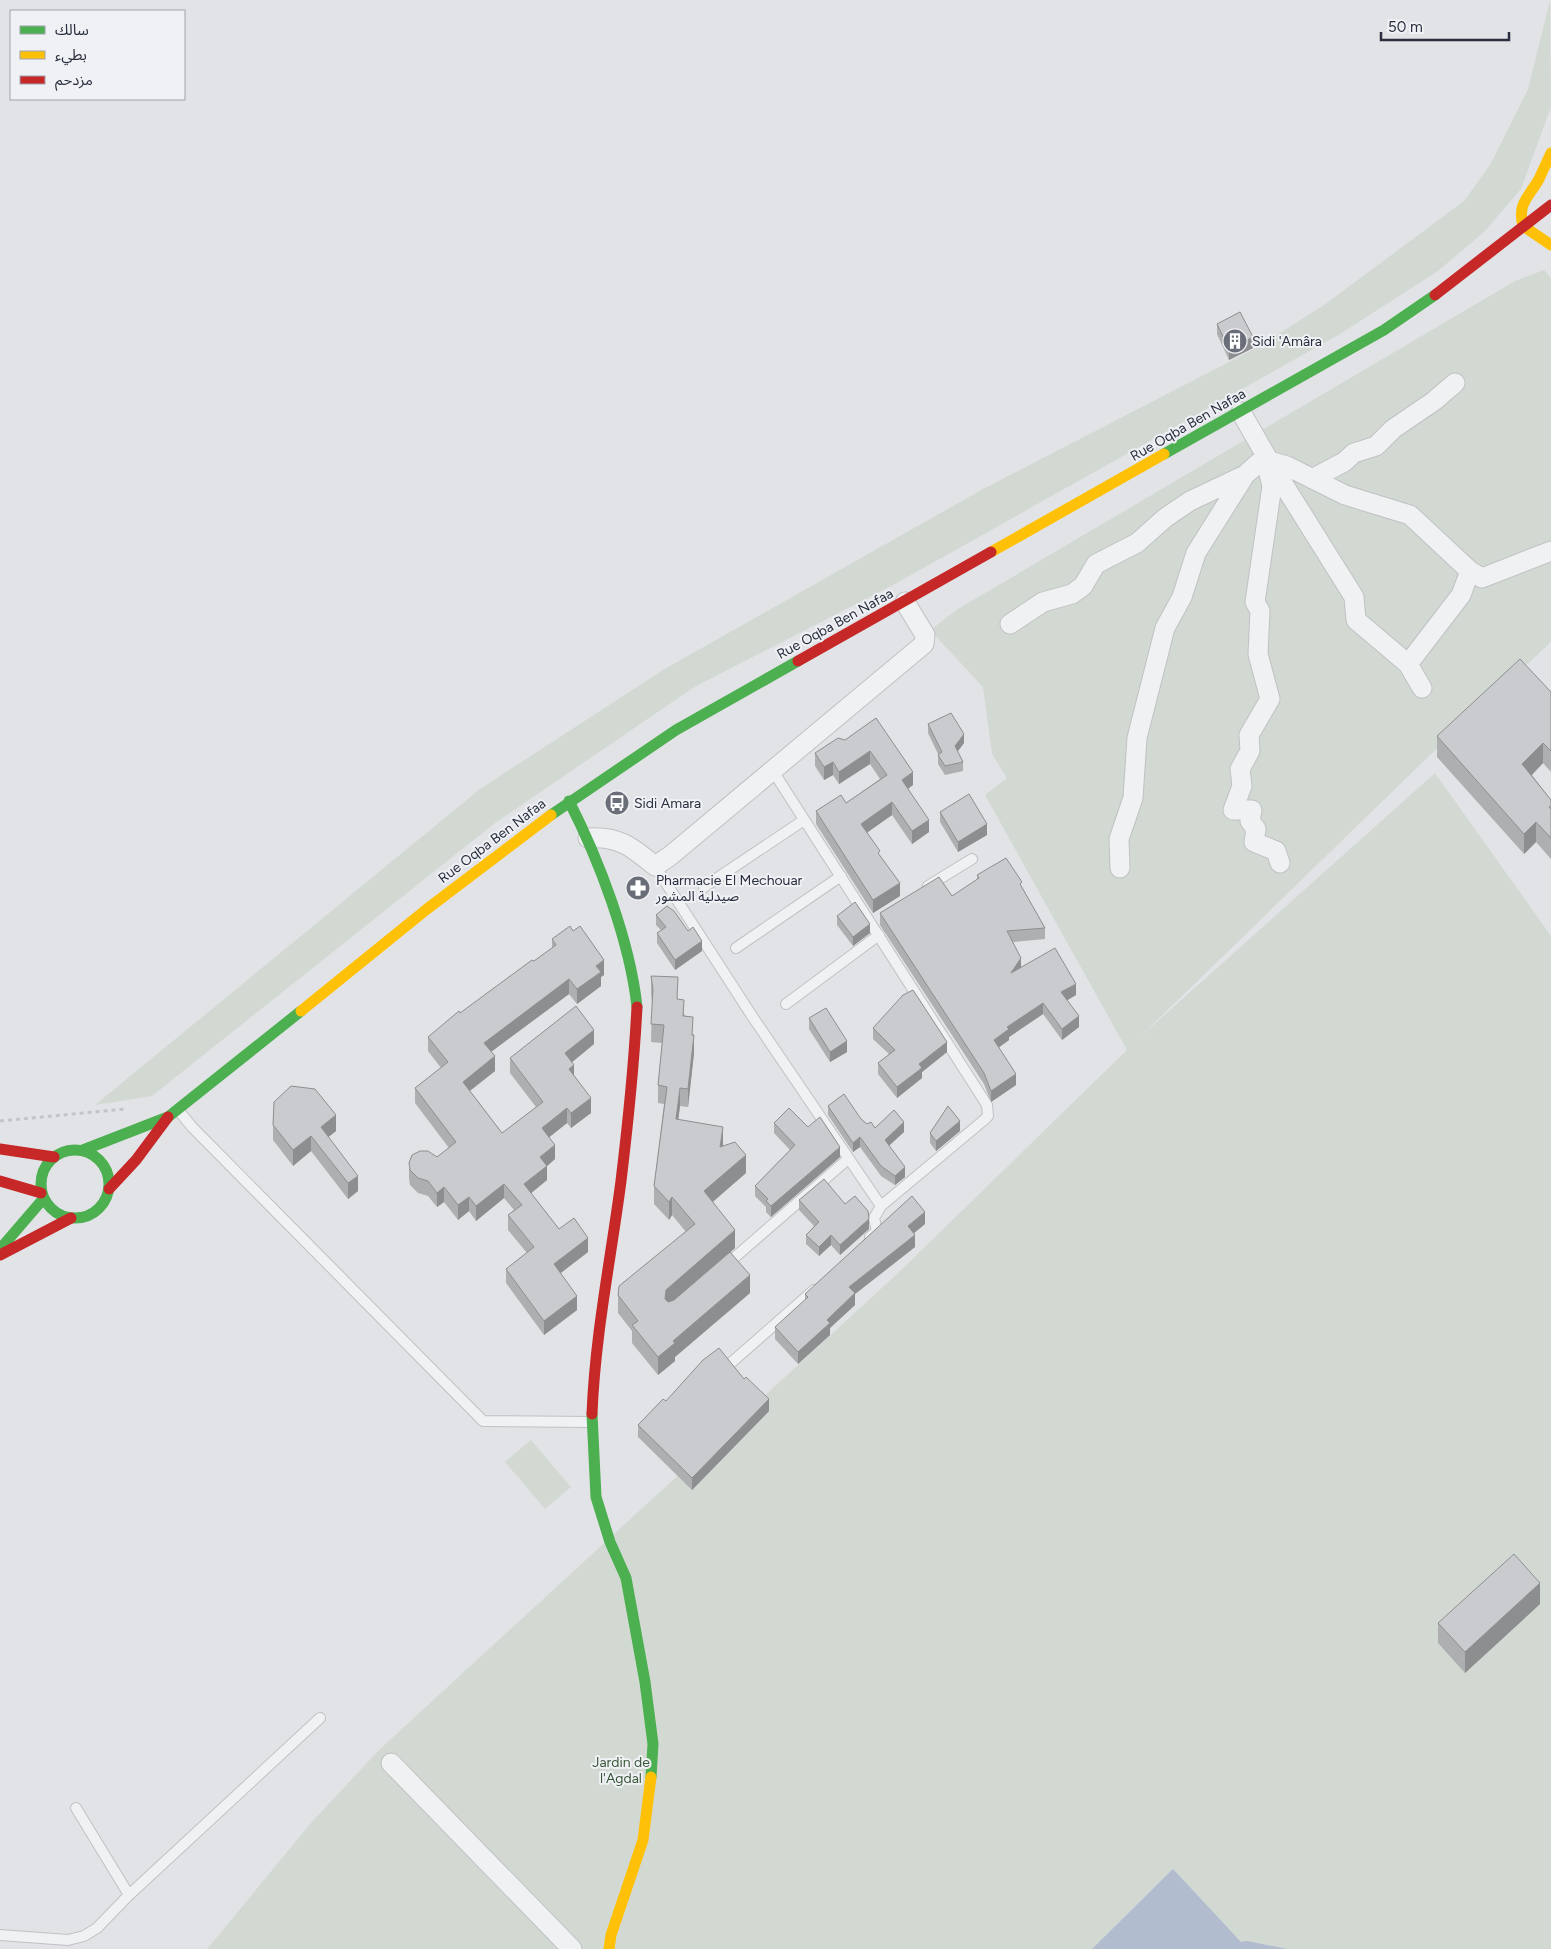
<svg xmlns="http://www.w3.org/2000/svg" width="1551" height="1949" font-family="Figtree,'Noto Sans Arabic',sans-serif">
  <rect width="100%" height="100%" fill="#e2e3e6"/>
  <path fill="#d2d9d2" d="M1550,0L1551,107L1521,189L1484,232L1438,271L1340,334L895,584L696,686L495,823L152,1096L95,1105L480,789L663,670L983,489L1256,348L1324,305L1464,201L1490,165L1528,89Z
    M1544,270L1551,278V642L1428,757L1141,1036L1435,773L1551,936V1949H207L311,1823L379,1750L897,1274L1127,1050L985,795L1007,778L992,754L983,687L930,630L958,609L1515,281Z
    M531,1440L571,1487L545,1509L505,1462Z"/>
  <path fill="#b2bccf" d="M1173,1869L1241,1942L1247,1941L1287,1949H1092Z"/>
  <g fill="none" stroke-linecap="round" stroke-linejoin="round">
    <defs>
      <path id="lane" d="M773,771L987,1105L988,1116L984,1120L881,1206L874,1218L877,1231L870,1237
        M655,866L752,1016L881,1206
        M928,886L972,859
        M704,887L804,820
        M736,948L841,876
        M786,1004L879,935
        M179,1111L192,1127L483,1421L591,1422
        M726,1265L848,1159
        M732,1362L814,1290
        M76,1808L129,1895
        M0,1935L68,1940L84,1936L97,1928L129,1895L320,1718"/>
      <path id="street" d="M1241,412L1269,461L1287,466L1345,495L1410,515L1470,571L1482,578L1551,551
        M1272,466L1354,597L1356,620L1408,664L1422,688
        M1312,479L1344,462L1354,453L1376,446L1393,429L1434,401L1455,383
        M1010,624L1043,602L1072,594L1083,586L1096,564L1137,543L1165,518L1190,501L1245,475
        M1408,664L1461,595L1470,571
        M588,838C619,836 632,847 655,866L670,856L924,644L925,635L905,602
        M1120,868L1119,839L1133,798L1137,738L1165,628L1182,597L1196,553L1245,475L1265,457L1272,486L1255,602L1260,611L1258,654L1270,699L1249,735L1250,751L1240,769L1242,786L1233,810H1252L1250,821L1256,829L1254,842L1276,851L1280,863
        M391,1763L572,1949"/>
    </defs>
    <use href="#lane" stroke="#c0c1c4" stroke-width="12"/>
    <use href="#street" stroke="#c0c1c4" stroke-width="21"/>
    <path stroke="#c3c4c9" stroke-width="3" stroke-dasharray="4 4" stroke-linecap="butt" d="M0,1121L125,1109"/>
    <use href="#lane" stroke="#f0f1f3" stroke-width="10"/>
    <use href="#street" stroke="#f0f1f3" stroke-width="19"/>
    <path stroke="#4caf50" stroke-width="11" d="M1164,454L1384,330L1435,295
      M569,801C599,860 630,941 637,1007
      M551,815L676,730L798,661
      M41 1184a34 34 0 1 1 68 0a34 34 0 1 1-68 0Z
      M83,1150L168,1117L301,1011
      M1,1248L44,1198
      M592,1414L596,1497L610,1542L626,1578L645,1682L653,1744L651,1777"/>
    <path stroke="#ffc107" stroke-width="11" d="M1551,153C1547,162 1543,170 1539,179C1529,197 1517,203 1523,226L1551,245
      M991,552L1164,454
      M301,1011L427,909L551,815
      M609,1949L611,1935L643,1840L651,1777"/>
    <path stroke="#c62828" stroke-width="11" d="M1435,295L1551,205
      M798,661L991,552
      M0,1149L54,1157
      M0,1181L41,1193
      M109,1189L136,1160L168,1117
      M0,1255L71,1218
      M592,1414C595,1335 611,1258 621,1181C628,1123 634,1065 637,1007"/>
  </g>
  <path fill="#aeafb1" d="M1217,324L1253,348L1229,360L1217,334Z
    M1551,692V772L1543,763L1532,775L1551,800V859L1536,842L1524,854L1437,757V736Z
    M876,718L913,785L908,789L929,832L912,844L892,815L867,832L880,856L900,896L873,913L816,824V811L846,803L880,779L870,764L839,784L833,775L824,780L815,766V753L845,740Z
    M928,724L964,743L957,752L963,762V771L945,775L938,764V754L928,733Z
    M940,812L987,835L958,852L940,822Z
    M977,875L1022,887L1045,928V939L1013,942L1021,967L1076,995L1067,1000L1079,1027L1062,1040L1043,1014L1009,1037V1040L999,1047L1016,1085L991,1102L984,1084L880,925V913L952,896L977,880Z
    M656,915L688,931L702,951L675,970L657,943V933L661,930L656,925Z
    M837,916L870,933L853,946L837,925Z
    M552,939L604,975L601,977V986L577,1004L569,994L491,1052L495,1071L470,1091L502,1133L536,1107L510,1073V1058L594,1044L572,1062L574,1075L591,1113L571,1128L567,1123L549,1137L555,1159L547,1166V1180L531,1193L559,1229L588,1252L561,1273L577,1310L544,1335L506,1283V1269L527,1253L508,1230V1215L514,1210L504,1198L476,1221L469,1211L458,1220L444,1202L437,1207L428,1196L418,1193L410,1185L409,1178V1163L437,1157L449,1148L415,1103V1088L441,1068L428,1051V1037L552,948Z
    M651,976L678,999L693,1035L694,1053L688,1107L680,1106L678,1120L723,1146L746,1173L713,1202L735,1248L674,1300L750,1293L675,1357V1361L658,1375L632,1343V1331L618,1313V1295L686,1232L672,1215L669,1220L654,1204V1186L664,1104L658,1103V1085L662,1043L651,1042L652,1002L651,994Z
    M809,1018L847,1052L830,1062L809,1029Z
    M873,1028L947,1052L922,1072V1078L897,1098L878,1074V1063L889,1054L873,1039Z
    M828,1106L861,1119L867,1124L875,1128L904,1132L889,1146L905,1177L895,1185L881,1176L860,1147L853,1152L828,1115Z
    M774,1123L808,1127L840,1157L771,1217L766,1212V1207L755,1196V1186L790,1150L774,1133Z
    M273,1125L336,1131L328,1137L358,1191L348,1199L311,1151L293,1166L273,1140Z
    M960,1131L936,1151L930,1143V1133Z
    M799,1200L845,1204L869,1229L840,1255L831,1245L819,1256L806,1244V1235L814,1226L799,1210Z
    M925,1224L914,1233L915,1247L855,1294V1305L830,1328V1335L798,1364L775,1339V1327L805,1301V1294Z
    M666,1401L769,1411L692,1490L638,1437V1425Z
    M1540,1604L1465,1673L1438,1643V1623Z"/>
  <path fill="#8d8e90" d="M1253,337V348L1229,360V349Z
    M964,734V743L955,755V746Z
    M1543,743V763L1522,785V764Z
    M870,751V764L839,784V772Z
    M833,762V775L824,780V767Z
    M913,772V785L902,793V780Z
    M892,802V815L861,837V824Z
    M929,820V832L912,844V831Z
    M1536,822V842L1524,854V834Z
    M987,824V835L958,852V842Z
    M900,883V896L873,913V900Z
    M870,924V933L853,946V937Z
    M702,941V951L675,970V960Z
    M1021,958V969L1011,973Z
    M604,960V975L601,977V986L577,1004V989L596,966Z
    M569,979V994L484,1057V1043Z
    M1076,984V995L1061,1004V992Z
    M1043,1003V1014L1009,1037V1040L994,1051V1040L1007,1027Z
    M1079,1016V1027L1062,1040V1029Z
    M594,1030V1044L565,1068V1053Z
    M694,1035V1053L688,1107V1089Z
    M847,1041V1052L830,1062V1052Z
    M947,1042V1052L922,1072V1078L897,1098V1087L919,1064Z
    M495,1056V1071L463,1096V1082Z
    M574,1065V1080L569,1069Z
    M1016,1074V1085L991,1102V1091Z
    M680,1088V1106L676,1137V1119Z
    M591,1098V1113L571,1128V1113Z
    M567,1108V1123L542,1143V1128Z
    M336,1115V1131L321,1143V1127Z
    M960,1121V1131L936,1151V1141Z
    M904,1122V1132L885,1149V1140Z
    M723,1127V1145L720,1165V1147Z
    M311,1136V1151L293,1166V1150Z
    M860,1137V1147L853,1152V1143Z
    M555,1145V1159L547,1166V1180L524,1199V1184L540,1157Z
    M840,1147V1157L771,1217V1206Z
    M746,1155V1173L704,1209V1191Z
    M905,1167V1177L895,1185V1176Z
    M358,1176V1191L348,1199V1183Z
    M504,1184V1198L476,1221V1206Z
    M444,1187V1202L437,1207V1193Z
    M469,1197V1211L458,1220V1205Z
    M672,1197V1215L669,1220V1202Z
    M925,1212V1224L908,1238V1226Z
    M869,1219V1229L840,1255V1245Z
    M735,1230V1248L666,1308L665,1299L666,1290Z
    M831,1235V1245L819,1256V1247Z
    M915,1235V1247L855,1294V1305L830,1328V1335L798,1364V1352L827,1320L849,1287Z
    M588,1238V1252L554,1278V1264Z
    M750,1275V1293L675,1357V1361L658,1375V1357L673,1341Z
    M577,1296V1310L544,1335V1321Z
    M769,1399V1411L692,1490V1478Z
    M1540,1583V1604L1465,1673V1652Z"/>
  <path fill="#cacbce" stroke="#8d8e90" d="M1240,312L1253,337L1229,349L1217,324Z
    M1520,659L1551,692V751L1543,743L1522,764L1551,800V806L1549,807L1551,809V838L1536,822L1524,834L1437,736Z
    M951,713L964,734L955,746L963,762L945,766L938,755L942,752L928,724Z
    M876,718L913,772L902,780L929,820L912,831L892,802L861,824L880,851L878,853L900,883L873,900L816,811L841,795L846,803L887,775L870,751L839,772L833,762L824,767L815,753L838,738L845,740Z
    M969,794L987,824L958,842L940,812Z
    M1006,858L1022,882L1020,884L1045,928L1007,931L1021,958L1011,973L1055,948L1076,984L1061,992L1079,1016L1062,1029L1043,1003L1007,1027L1009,1029L994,1040L1016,1074L991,1091L984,1073L880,913L939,877L952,896L979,878L977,875Z
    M855,902L870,924L853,937L837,916Z
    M667,906L674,911L688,931L693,927L702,941L675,960L657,933L666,927L656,915Z
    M570,926L573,931L580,926L604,960L596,966L601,972L577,989L569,979L484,1043L495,1056L463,1082L502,1133L543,1102L510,1058L576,1006L594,1030L565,1053L574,1065L569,1069L591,1098L571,1113L567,1108L542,1128L555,1145L540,1157L547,1166L524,1184L559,1229L574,1218L588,1238L554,1264L577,1296L544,1321L506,1269L534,1247L508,1215L522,1205L504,1184L476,1206L469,1197L458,1205L444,1187L437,1193L428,1181L418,1178L410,1170L409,1163L412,1155L420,1151H428L437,1157L456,1142L415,1088L448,1062L428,1037L459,1011L460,1013L532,960L534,961L556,945L552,939Z
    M651,976L678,977L677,999L684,1000L683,1016L693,1017L692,1035H694L688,1089L680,1088L676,1119L723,1127L720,1147L735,1142L746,1155L704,1191L735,1230L666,1290L665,1299L668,1302L674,1300L730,1252L750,1275L673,1341L675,1343L658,1357L632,1325L638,1321L618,1295L619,1286L695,1224L672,1197L669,1202L654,1186L667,1087L658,1085L664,1025L651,1024L653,989Z
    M913,990L947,1042L919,1064L922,1068L897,1087L878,1063L895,1050L873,1028L903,995Z
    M826,1008L847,1041L830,1052L809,1018Z
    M291,1086L315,1089L336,1115L321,1127L358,1176L348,1183L311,1136L293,1150L273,1125L274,1102Z
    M844,1094L861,1119L867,1124L871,1122L875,1128L894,1110L904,1122L885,1140L905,1167L895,1176L881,1166L860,1137L853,1143L828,1106Z
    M948,1106L960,1121L936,1141L930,1133Z
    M789,1108L808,1127L820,1117L840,1147L771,1206L766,1201L768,1199L755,1186L795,1145L774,1123Z
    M824,1179L845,1204L855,1196L868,1211L869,1219L840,1245L831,1235L819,1247L806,1235L819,1222L799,1200Z
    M912,1196L925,1212L908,1226L915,1235L849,1287L855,1293L827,1320L830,1323L798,1352L775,1327L808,1297L805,1294Z
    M719,1348L744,1379L746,1377L769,1399L692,1478L638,1425L663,1399L666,1401L703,1360Z
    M1514,1554L1540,1583L1465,1652L1438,1623Z"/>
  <defs>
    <symbol id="building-disc" viewBox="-11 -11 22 22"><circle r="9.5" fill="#6a6e79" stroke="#eff1f5"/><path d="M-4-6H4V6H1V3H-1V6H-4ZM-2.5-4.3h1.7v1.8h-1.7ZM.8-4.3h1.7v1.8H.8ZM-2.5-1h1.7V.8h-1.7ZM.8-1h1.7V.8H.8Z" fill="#fff"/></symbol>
    <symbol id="bus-disc" viewBox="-11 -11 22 22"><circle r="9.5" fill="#6a6e79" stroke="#eff1f5"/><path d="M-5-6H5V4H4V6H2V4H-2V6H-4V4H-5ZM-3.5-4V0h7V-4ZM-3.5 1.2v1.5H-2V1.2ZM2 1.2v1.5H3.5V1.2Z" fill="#fff"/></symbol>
    <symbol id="pharmacy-disc" viewBox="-11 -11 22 22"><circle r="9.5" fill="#6a6e79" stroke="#eff1f5"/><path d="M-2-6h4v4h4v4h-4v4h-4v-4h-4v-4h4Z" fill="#fff"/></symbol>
  </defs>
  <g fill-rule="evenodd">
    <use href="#building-disc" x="1221" y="327" width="28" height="28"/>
    <use href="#bus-disc" x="603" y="789" width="28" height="28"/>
    <use href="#pharmacy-disc" x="624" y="874" width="28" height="28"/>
  </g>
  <g text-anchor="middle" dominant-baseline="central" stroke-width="4" stroke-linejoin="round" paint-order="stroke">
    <g font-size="14" fill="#292f3e" stroke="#eff1f5" text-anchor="start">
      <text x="1252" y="341">Sidi 'Amâra</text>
      <text x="634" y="803">Sidi Amara</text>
      <text x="656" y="880">Pharmacie El Mechouar<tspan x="656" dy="16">صيدلية المشور</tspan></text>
    </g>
    <g font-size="14" fill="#292f3e" stroke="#eff1f5">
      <text transform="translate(1188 425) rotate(-30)">Rue Oqba Ben Nafaa</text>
      <text transform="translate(835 624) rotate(-29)">Rue Oqba Ben Nafaa</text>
      <text transform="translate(492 841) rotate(-37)">Rue Oqba Ben Nafaa</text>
    </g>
    <g font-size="14" fill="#3a5838" stroke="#eff1f5">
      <text x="621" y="1762">Jardin de<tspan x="621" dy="16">l'Agdal</tspan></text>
    </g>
  </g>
  <rect x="10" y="10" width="175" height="90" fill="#eff1f5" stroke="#a0a3ac"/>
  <rect x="20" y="26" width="25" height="8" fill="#4caf50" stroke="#a0a3ac"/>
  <text x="55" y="35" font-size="15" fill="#292f3e">سالك</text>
  <rect x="20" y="51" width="25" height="8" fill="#ffc107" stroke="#a0a3ac"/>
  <text x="55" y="60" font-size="15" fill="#292f3e">بطيء</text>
  <rect x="20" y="76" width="25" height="8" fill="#c62828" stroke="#a0a3ac"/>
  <text x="55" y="85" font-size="15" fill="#292f3e">مزدحم</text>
  <path d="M1381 32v8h128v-8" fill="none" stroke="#292f3e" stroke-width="2.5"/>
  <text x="1388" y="32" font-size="15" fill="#292f3e" stroke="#eff1f5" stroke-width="4" paint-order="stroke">50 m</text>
</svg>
